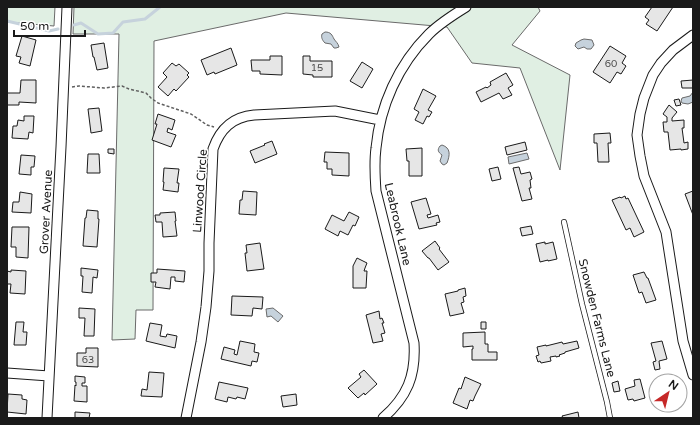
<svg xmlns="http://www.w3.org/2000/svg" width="700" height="425" font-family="'Varela Round',sans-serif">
  <rect width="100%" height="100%" fill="#fff"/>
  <path fill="#e0efe3" stroke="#6a6a6a" d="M7,7H55L54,26L7,22Z
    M74,7H538L540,11L512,45L570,75L560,170L520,68L472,63L447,27L286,13L154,41L153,310H136L135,339L112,340L119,34H73Z"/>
  <path fill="#c6d2dc" stroke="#6a6a6a" d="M325,32C331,32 332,35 334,39C336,42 338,43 339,47L336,48H334L331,44L325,43C322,40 321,37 322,34Z
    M584,39L592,40L594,45L591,49H587L584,47L578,49L575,46L576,43L581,40Z
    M693,92V102L688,104L682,103L681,101L682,98L690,96Z
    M442,145C451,148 450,155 447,163L444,165L442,164L440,161L442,155C438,152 437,150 440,146Z
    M527,153L529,159L509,164L508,157Z
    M273,308L283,316L278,322L271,316L267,317L266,309Z"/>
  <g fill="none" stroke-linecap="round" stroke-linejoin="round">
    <path stroke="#c6d2dc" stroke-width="3" d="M7,21L49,31L58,29
      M74,25L81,23L98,34L113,33L123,22L145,19L160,7"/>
  </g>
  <path fill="#e6e6e6" stroke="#1a1a1a" d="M652,7H673L657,31L646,24L649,20L645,17Z
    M22,36L36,40L30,66L19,63L21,57L16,56Z
    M104,43L108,68L97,70L94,57H93L91,45Z
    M610,46L626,56L622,63L626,66L621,74L617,72L610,83L593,72Z
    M231,48L237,65L215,74L214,72L207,75L201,60Z
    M270,56H282V75L260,74V71H252L251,60H270Z
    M303,56H310V61H332V77H313V75L303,74Z
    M362,62L373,69L362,88L350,81Z
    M172,63L176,66L179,64L189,73L187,75L189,77L176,91L174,89L168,96L158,87L167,77L163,73Z
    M506,73L513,85L508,88L512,95L503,99L499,93L481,102L476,92L486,87L487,88L491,85L490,82Z
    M21,80H36V103L19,102V105H7V93H20Z
    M693,80V88H682L681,81Z
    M423,89L436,96L428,110L432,112L429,117L427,116L423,124L415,120L419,112L414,109Z
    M679,99L681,105L676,106L674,100Z
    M669,105L677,112L672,118V121L684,120V128H682L684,143L688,142V149L681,150V149L670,150L668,132H664L663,122H667V117L663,114Z
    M99,108L102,131L91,133L88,109Z
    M158,114L175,120L172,130L168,128L167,132L176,135L171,147L152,140L157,124H155Z
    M24,116H34L33,133L29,132L28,139L12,138L13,126H17L18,120L24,121Z
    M610,133L611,143H608L609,162H598L597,143H594V134Z
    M272,141L277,154L255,163L250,151L265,145L264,144Z
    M525,142L527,150L507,155L505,147Z
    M422,148V176H409V161H407L406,149Z
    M108,149H114V154L108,153Z
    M325,152L349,153V176L332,175V169H327V162H324Z
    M88,154H99L100,173H87Z
    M21,155L35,156L34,167H31V175L19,174Z
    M498,167L501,179L492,181L489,169Z
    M519,167L521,174L530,172L532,179L530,180L531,188H529L532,199L522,201L513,168Z
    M164,168L179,169L177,183H179L178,192L163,190L164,182H163Z
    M243,191L257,192L256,215L239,214L240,200H242Z
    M693,191V215L685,194Z
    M20,192L32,194L31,213L12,212L13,202H19Z
    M625,196L626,199L628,198L644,232L634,237L630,228L626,230L612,200L620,197L621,198Z
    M426,198L431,214L427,215L428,218L438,215L440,222L436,223L437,225L419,229L411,202Z
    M87,210L98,211V219H99L97,247L83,246L85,218H86Z
    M175,212L176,221H175L177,236L163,237L162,222H156L155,215H160V213Z
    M349,212L359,217L355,226L353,225L348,235L340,231L338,236L325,229L332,215L344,221Z
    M531,226L533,234L522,236L520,228Z
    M12,227H29L28,258L16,257V247H11Z
    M435,241L440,248L439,249L449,262L438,270L429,258H428L422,251Z
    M545,242V244L553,242L557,259L548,261V260L540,262L536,244Z
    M260,243L264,269L247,271L245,253H247L246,245Z
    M357,258L367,263L365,268L364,271H367L366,288H353V266Z
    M81,268L98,270L97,278L93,277L92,293L82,292L83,276H81Z
    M157,269L185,271L184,282L175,281V277H171L170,289L155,287L156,282H151V273H157Z
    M11,270L26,271L25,294L10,293L11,284H7V271L11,272Z
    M644,272L647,278H648L656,300L646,303L642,292L639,293L633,275Z
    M465,288L466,296L463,297L464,302L461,303L464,313L450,316L445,294L458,291V290Z
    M232,296L263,297L262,309L253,308L252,316L231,315Z
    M79,308L95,309L94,336H84L85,318H79Z
    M379,311L380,319L382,318L384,323H382L385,333L381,334L383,341L373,343L366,315Z
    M16,322H24L23,332H27L26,345H14Z
    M481,322H486V329H481Z
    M150,323L162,325L160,336L166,337L167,334L177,336L175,348L146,341Z
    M485,332V344H488V352H497V360H472V349H473V346L463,347V333Z
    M240,341L255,344L254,352L259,353L257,362L252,361L251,366L221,359L224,347L235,350L234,354L237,355Z
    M577,341L579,348L565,352V353L559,355L560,356L556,357V356L550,357L551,361L541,363L540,361L538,362L536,356L539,355L537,347L546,345V346L562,342L563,344Z
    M662,341L667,359L659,361L660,369L655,370L653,362L656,361L651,343Z
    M86,348H98V367L77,366V353H86Z
    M364,370L377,384L365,395L364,393L358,398L348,388L361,377L359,374Z
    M149,372L164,373L162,397L141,396L142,389L147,390Z
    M75,376L85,377V383H82V386H87V402L74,401L75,385L76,386V382H75Z
    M465,377L481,384L475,396L473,401L470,400L467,409L453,403L459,388L461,389Z
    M640,379L645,398L634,401L633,399L628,400L625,389L635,386L634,380Z
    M618,381L620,391L614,392L612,383Z
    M219,382L248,388L245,399L237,397L236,399L228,397L227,402L215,399Z
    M8,394L22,395V399L27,400L26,414L7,412Z
    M296,394L297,405L283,407L281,396Z
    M75,412L90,413L89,418H75Z
    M578,412L579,418H563L562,416Z"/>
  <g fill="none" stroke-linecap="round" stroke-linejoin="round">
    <defs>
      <path id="service" d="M564,222L582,304L607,402L610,418"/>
      <path id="minor" d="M693,35L673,50L661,63L653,75L644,98L640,114L637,135L640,156L644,176L666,232L683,341L693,375
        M7,373L49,376
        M47,418L61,147L67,7
        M186,418L201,342L206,307L209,271V243L213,149C220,129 232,117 254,115L335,111L380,120
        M383,418C407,397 416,376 414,343L376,191C375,177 374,163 376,148C380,106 398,65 429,34C440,23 453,15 466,7"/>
    </defs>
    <use href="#service" stroke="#1a1a1a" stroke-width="6"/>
    <use href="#minor" stroke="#1a1a1a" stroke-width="11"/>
    <path stroke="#5f5f5f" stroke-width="1.5" stroke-dasharray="3 2" stroke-linecap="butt" d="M72,87L79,86L104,88L122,86L129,89L146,93L151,98L158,103L191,114L207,125L214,127"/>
    <use href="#service" stroke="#fff" stroke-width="4.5"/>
    <use href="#minor" stroke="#fff" stroke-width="9"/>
  </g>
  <g text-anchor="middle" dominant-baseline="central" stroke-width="3" stroke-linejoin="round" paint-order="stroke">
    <g font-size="10" fill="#4d4d4d">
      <text x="611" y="64">60</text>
      <text x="317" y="68">15</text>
      <text x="88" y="360">63</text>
    </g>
    <g font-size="12" fill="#1a1a1a" stroke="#fff">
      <text transform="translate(200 191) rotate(-86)">Linwood Circle</text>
      <text transform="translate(46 212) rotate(-87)">Grover Avenue</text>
      <text transform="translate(398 224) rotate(77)">Leabrook Lane</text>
      <text transform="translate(597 318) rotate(76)">Snowden Farms Lane</text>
    </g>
  </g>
  <rect width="700" height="425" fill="none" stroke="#1a1a1a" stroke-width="16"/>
  <g transform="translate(668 393) rotate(35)"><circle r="19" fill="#ffffff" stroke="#a3a3a3"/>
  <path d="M0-3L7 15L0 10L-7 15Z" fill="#c62828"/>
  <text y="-6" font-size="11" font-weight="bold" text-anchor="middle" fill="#1a1a1a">N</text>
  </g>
  <path d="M14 30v6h71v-6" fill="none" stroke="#1a1a1a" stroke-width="2"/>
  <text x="20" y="30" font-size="12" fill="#1a1a1a" stroke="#ffffff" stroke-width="3" paint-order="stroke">50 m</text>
</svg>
